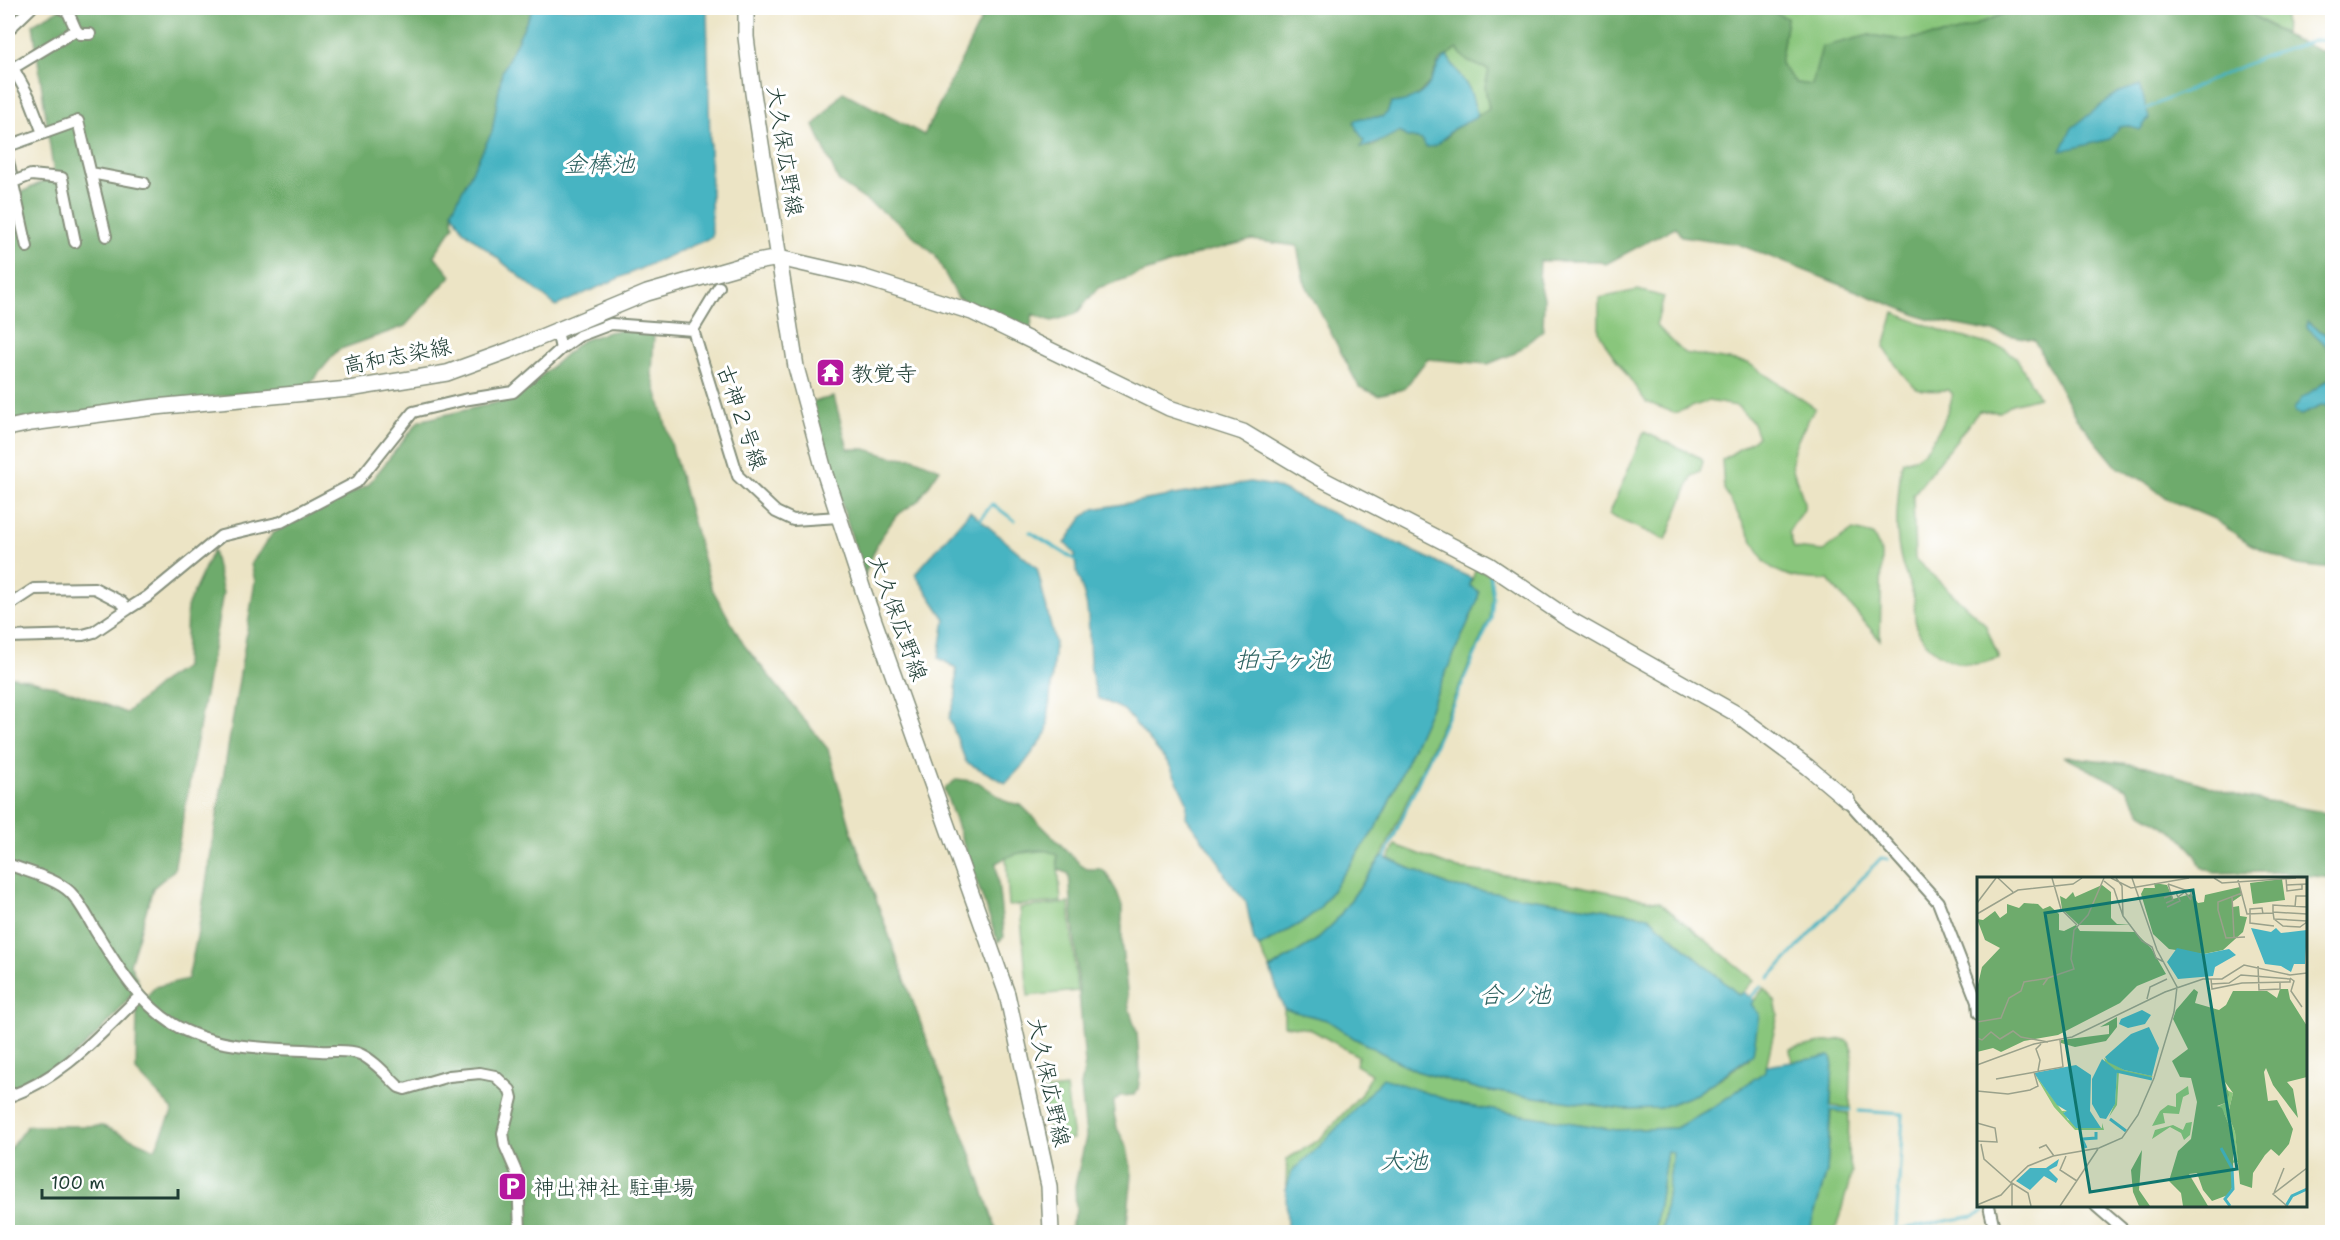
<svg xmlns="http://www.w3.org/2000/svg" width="2340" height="1240" font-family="'Shantell Sans','Klee One',sans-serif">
  <rect width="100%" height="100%" fill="#fff"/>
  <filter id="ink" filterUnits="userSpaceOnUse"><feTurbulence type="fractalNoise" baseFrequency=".0167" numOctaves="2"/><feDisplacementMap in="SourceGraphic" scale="12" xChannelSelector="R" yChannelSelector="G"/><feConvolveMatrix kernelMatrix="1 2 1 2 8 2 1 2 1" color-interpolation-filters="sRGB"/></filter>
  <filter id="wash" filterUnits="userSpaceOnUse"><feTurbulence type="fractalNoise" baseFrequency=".008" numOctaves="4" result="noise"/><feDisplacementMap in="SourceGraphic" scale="24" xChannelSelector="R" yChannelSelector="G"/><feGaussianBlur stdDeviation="1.35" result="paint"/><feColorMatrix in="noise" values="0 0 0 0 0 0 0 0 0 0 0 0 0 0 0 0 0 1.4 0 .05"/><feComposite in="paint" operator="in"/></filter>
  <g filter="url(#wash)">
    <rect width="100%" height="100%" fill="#ece4c5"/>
    <path fill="#89c67c" stroke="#548258" stroke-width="1.5" d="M1763,8H2018L1956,33L1903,40L1869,35L1812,85L1796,83L1780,64L1787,19Z
      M2242,8H2286L2284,34Z
      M1457,49L1467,61L1489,70L1485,87L1489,109L1475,118L1477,114L1470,90L1447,56Z
      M1638,290L1664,297L1656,325L1684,353L1748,363L1815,408C1807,423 1791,447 1792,464C1793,476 1807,501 1804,509C1801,517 1792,523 1789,532L1794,548L1823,551L1853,530L1873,535L1882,554L1880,640L1828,580C1805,579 1781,579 1764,561L1724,489L1722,460L1758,437L1753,423L1737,406L1708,401L1675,413L1646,402L1608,348L1599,332V298Z
      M1894,313L1951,334L2005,349L2016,357L2039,397L2012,404L2000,412L1979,411L1913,495L1915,559L1985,624L1999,658C1991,661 1982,664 1973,664C1949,665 1923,648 1916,625C1914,617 1915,607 1914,598C1911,586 1905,575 1902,563C1893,531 1898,500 1901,467L1903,461C1907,460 1913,459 1917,457C1933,447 1948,413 1953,395L1949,390C1940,390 1928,392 1919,389C1907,384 1891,358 1884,347Z
      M1644,432L1699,457L1703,461L1700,472L1692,476L1666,540L1609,515Z
      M1476,568L1490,575L1492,596L1490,618L1382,856L1335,922L1315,941L1270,969L1259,947L1301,923L1319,909L1375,829L1388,804L1477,602L1479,592L1470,586Z
      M1395,845L1458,869L1561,882L1659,902L1754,980L1740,996L1648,916L1449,886L1389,859Z
      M1050,850L1057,855L1061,902L1009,906L1006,857L1012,854Z
      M1069,903L1077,991L1028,996L1020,908Z
      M1764,988L1775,1001L1778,1014L1765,1072L1718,1104L1676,1128L1616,1130L1462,1105L1383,1079L1321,1145L1292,1171L1286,1189L1287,1159L1320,1139L1361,1094L1371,1074L1356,1065L1358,1056L1310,1029L1284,1025V1009L1327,1020L1354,1038L1416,1071L1483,1090L1623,1109L1660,1108L1696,1094L1749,1059L1751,1004Z
      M1842,1039L1849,1042L1852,1050L1850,1108L1831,1106L1833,1060L1830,1056L1792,1062L1790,1049Z
      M1066,1088L1073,1139L1050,1142L1043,1091Z
      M1831,1111L1849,1113L1848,1154L1852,1173L1835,1232H1809L1827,1171Z
      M1667,1151L1673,1152L1662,1232H1655Z"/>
    <path fill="#6eab6c" stroke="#467450" stroke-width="1.5" fill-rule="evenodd" d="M62,8H533L502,72L492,132L452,211L454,226L434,255L451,276L405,326L338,350L308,386L8,421V199L54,176L33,24Z
      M987,8H1763L1787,18L1780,64L1796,83L1812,85L1822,47L1869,35L1903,40L1955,33L2018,8H2242L2284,35L2320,51L2332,50V337L2328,336L2308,322L2306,326C2328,347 2332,345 2332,377L2322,383L2301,415L2321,406L2332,407V569L2297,565L2250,544L2214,519L2167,499L2144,481L2117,467L2075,416L2034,340L1927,319L1738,244L1681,236L1675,227L1606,264L1597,261H1540L1539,280L1544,298L1543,330L1515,353L1488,364L1427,359L1404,389L1378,395L1359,387L1304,281L1297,246L1252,240L1204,252L1098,288L1076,314L1052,321L1033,314L1030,331L958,298L935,255L899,223L839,182L814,126L843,92L924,135ZM1457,49L1467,61L1489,70L1485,87L1489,109L1452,130L1445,139C1428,140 1414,141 1399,132L1383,139L1374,146L1361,147L1364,141L1361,118L1382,117L1387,113L1391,103L1407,102L1414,99L1430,82L1439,61Z
      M621,330L654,332L652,375L711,587L744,645L828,749L852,833L925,1035L972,1157L997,1232H8V1151L27,1126H103L155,1149L173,1110L136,1071L137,1008L155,987L188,979L199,927L255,581L251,564L273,533L368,485L419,421L516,398L581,341L608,332Z
      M834,397L848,449H865L892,457L913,458L940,469L919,500L896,516L879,540L864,576L810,402Z
      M213,550L223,593L174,870L153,888L130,964L139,984C115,1019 82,1052 46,1075C34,1082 20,1087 8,1093V676C49,682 87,697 126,713L163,681L185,667L187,607Z
      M2063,756L2147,766L2242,797L2322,812L2332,816V878L2272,872L2214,873L2201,867L2196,855L2177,834L2142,813L2127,789Z
      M957,779L978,782L1007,802L1021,805L1081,865L1087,869H1101L1106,873L1117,892L1122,906V948L1129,1008L1137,1033L1140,1075L1138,1089L1134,1095L1120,1096L1114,1101V1114L1117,1128L1127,1147L1132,1175L1126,1232H1059L1070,1228L1076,1212L1075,1186L1086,1137L1081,1086L1085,1064L1069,874L1058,869L1057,855C1041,844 1011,854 996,863L1004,937L998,942L944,789Z"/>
    <path fill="#46b4c2" stroke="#32787b" stroke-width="1.5" d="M533,8H707L712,237L556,306L463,230L452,211L492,132L502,72Z
      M1447,56L1470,90L1477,114L1475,118C1468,122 1460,125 1453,129C1444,136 1440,148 1426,147L1422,140L1408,137L1399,132C1385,138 1376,146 1361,147L1364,141L1354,124L1355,120L1361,118L1382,117L1387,113L1391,103C1408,102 1423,97 1431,81C1436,71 1437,63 1447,56Z
      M2140,85L2149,118L2140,130L2127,126L2119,127L2110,139L2061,151L2072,128L2117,93Z
      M2307,322L2328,336L2332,337V356L2328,347L2306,326Z
      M2332,377V407L2321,406L2301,415L2295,412L2294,409L2302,398Z
      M1250,482L1274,486L1471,578L1470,586L1479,592L1477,602L1388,804L1375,829L1319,909L1301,923L1259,947L1254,941L1246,902L1226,877L1219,862L1186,817L1187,802L1169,764L1124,710L1098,698C1085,663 1092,643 1087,609C1085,590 1074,574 1075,554L1065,543L1082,518L1094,509Z
      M970,511L1037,568L1055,643L1047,733L1024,764L1006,783L966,762L949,718L956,697V668L939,658L945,619L915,574Z
      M1382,856L1449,886L1648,916L1739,995L1744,992L1754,1001L1751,1004L1759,1014L1753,1054L1696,1094L1660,1108L1623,1109L1483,1090L1416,1071L1354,1038L1327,1020L1284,1009L1270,969L1315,941L1335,922Z
      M1830,1056L1833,1060L1827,1171L1809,1232H1662L1673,1152L1667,1151L1655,1232H1287L1286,1189L1292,1171L1321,1145L1383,1078L1462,1105L1616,1130L1676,1128L1718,1104L1764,1072L1767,1066Z"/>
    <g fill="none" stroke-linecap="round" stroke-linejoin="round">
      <path stroke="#46b4c2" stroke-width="3" d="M2143,110L2263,57L2316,40L2332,41
        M979,521L992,504L1014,520
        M1030,532L1077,561
        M1383,861L1491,619L1493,597L1490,574
        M1769,978L1881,858L1888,859
        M1749,999L1761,986
        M1829,1109L1850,1110
        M1859,1111L1903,1114L1896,1230L1974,1216L1984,1211"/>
    </g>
  </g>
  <g filter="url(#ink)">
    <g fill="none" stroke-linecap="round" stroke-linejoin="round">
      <defs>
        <path id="street" d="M60,8L68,12L76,30
          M8,30L31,8
          M43,133L29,97L13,68L76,30L80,34H90
          M8,146L78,121L106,236
          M8,161L27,247
          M91,173L144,183
          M8,184L31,175L62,178L75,242
          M693,330L738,476L776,512L793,520L839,517
          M561,349L579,336L611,324L693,330L719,287
          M8,606L34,589L94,588L121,602L128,609L147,597L221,536L281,522L357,482L413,412L463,400L513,392L561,349L557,331
          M8,637L83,635L94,632L128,609
          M1847,800L1938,902L1977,1002L1978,1014
          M8,864C27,872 55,878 70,892C80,902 88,918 95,930C117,965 137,1001 173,1024C215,1050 272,1048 320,1051C333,1052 347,1049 360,1054C374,1060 388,1077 399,1087L405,1089L449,1076L480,1073L495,1076L510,1090L512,1098L503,1133L505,1146L518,1176L520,1232
          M8,1097C62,1078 99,1035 140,996
          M1989,1206L1995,1232
          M2096,1206L2126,1232"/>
        <path id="secondary" d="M746,8V37L753,93L796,367L825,474L863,590L1007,994L1049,1186L1051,1232
          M8,428L31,423L155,407L349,389L447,373L510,350L647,293L751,263L779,258L862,277L972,312L1169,408L1243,432L1320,478L1489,565L1569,619L1735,713L1808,767L1847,800"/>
      </defs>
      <use href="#street" stroke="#86907c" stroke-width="14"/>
      <use href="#secondary" stroke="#86907c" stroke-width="18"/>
      <use href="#street" stroke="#fff" stroke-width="10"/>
      <use href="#secondary" stroke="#fff" stroke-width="15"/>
    </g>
  </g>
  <defs>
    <symbol id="temple-square" viewBox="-11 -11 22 22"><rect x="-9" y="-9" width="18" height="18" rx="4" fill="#b5179e" stroke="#fff"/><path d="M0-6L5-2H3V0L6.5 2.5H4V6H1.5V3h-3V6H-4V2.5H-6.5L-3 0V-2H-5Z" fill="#fff"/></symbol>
    <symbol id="parking-square" viewBox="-11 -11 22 22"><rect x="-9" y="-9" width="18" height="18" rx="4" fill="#b5179e" stroke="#fff"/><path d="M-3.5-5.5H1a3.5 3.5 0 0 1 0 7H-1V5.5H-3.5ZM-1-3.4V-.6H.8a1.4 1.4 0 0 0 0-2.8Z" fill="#fff"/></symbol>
  </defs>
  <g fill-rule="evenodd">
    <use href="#temple-square" x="814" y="356" width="33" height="33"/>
    <use href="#parking-square" x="496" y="1170" width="33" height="33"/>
  </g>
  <g text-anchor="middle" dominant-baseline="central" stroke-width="6" stroke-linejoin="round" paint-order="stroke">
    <g font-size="22" fill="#1f3d34" stroke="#fff">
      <text transform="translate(785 151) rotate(81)">大久保広野線</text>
      <text transform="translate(397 356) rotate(-11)">高和志染線</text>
      <text transform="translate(742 417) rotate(71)">古神２号線</text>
      <text transform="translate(898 618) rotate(70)">大久保広野線</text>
      <text transform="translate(1049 1082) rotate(78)">大久保広野線</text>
    </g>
    <g font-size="22" fill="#1f3d34" stroke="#fff" text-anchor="start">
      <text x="851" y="373">教覚寺</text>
      <text x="533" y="1187">神出神社 駐車場</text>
    </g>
    <g font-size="24" font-style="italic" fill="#2b615f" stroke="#fff">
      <text x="599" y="164">金棒池</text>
      <text x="1283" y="660">拍子ヶ池</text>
      <text x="1515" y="995">合ノ池</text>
      <text x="1404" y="1161">大池</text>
    </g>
  </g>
  <g transform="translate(1977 877)">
    <rect width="330" height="330" fill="#ece4c5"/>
    <path d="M127,181L147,193L176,199L171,202L142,194L140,228L132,240L138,226L140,194L129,187ZM57,196L85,234L110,233L87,235L91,243L125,251V246L127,253H98L77,230ZM211,209L212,217L206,220L202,237L186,236L188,246L175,249L183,234L191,228L199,230V217ZM250,213L256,216L251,237L258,255L261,285L255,286L259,278L256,258L247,236L240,230L248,226ZM215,245L213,258L207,263L204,256L193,250L175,262L178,253L196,248L206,253L209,246Z" fill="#89c67c"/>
    <path d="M305,2L308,23L276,27L273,6ZM177,6L190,8L196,22L214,17L221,26L227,25L228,18L263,10L265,18L255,25L256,30L262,29L263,39L270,40L266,55L246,73L227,77L192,72L176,57L164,17L167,11H178ZM125,8L134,15V41L140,47L155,48H102L85,32L83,19L89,22L96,15L98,20ZM47,26L61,27L66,32L73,29L82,37V53L87,54L99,48L103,54L158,55L174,71L189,97L160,109L143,126L81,158L47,164L24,175L16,171L0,175V112L5,90L23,71L8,63L0,42L6,43L18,34L23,41L30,36V27L42,31ZM217,112L221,115L218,126L242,133L249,128L256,114H290L300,121L303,112H311L313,122L330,149V200L310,205L316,212L321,241L296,208L289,191L287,195L291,224L300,223L316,252L312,267L302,279L294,272L288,278L276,296L275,311L263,307L258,255L251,237L256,216L248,205L252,218L248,226L240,229L245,231L256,258V309L251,318L235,324L226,313L220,296L212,297L231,329H206L204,316L192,304L201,274L214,262L220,225L214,201L203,200L195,184L211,172L196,142L199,133ZM140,140V150L129,164L98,170L84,166V163L132,157V148L123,150ZM165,273L162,313L173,329H162L156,315L154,293Z" fill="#6eab6c"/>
    <path d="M274,51L294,55L299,51L304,56L330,53L328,87H317L314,95L304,89L288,87ZM200,71L227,77L252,72L259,78L238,90L236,99L201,102L190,85ZM165,133L174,138L168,147L151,151L142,147L144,142ZM172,150L182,171L175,199L147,193L131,185L128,180L154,157ZM125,182L140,194L138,227L129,242L123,241L115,227V202ZM99,188L114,198L113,234L124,251H99L86,236L90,234L80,228L57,196ZM82,282L80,289L72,293L81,302L79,306L67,299L53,313L39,304L53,291H69Z" fill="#46b4c2"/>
    <path fill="none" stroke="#46b4c2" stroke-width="3" d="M139,194L175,202M133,242L149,254M109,271L105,262L119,261V255M244,271L255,291L256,312L248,322L253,329M309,329L315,319L330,312"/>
    <path fill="none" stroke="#9aa18b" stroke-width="1.5" d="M21,1L36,15M75,1L84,32L100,48M134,1L154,11L212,1M139,1L145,9L146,39L165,64L175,70L179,81L187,85M237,1L245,6L319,1M309,1L310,14L325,12V7M261,3L270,37L296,36M127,4L137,12L146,39M191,7L214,15V22M310,8L330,7M265,16L241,25V33L249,61L268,60M255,19L257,60M201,20L208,15L214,23M187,21L199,16L203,24L190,30M0,26L19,1M189,26L196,23L191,7M318,30L319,19H330M330,30L296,28V35L297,42L330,44M296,35L330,37M0,37L41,13L96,7L105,1M286,37L285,31L273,32V46L297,49M297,42L306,49L323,50L330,45M281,89L282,113L303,112V105M313,101L317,104L314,114L325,130M234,102L235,112L265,106L313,105V102M234,107L252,106L264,98L313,102M66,108L71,101L97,92L94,82L97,53L111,38L127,1M170,122L173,110L190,102M0,145L24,141L32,121L44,114L47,105L71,101M0,161L5,163L14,155L23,162L36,154L44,160L71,165M0,188L57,167L95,160L188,115L226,102H245L267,88L313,98L330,96M61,194L63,183L59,172L64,167M19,202L86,190L83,163M0,214L31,217L53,213L61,209L57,195M0,246L18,251L20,265L0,264M4,267L7,282L33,305M62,271L69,268L77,279M89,279L83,293L100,304M33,306L51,289L76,279L122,271L145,261L161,238L177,201L197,135L200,110L180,73L155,1M297,316L307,291M0,328L24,318L35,306L51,316L54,329M35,329V306M83,329L121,272M310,329L296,317L330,291"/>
    <path fill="#0f766e" fill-opacity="0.15" stroke="#0f766e" stroke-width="3" d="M216,13L260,292L113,315L68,36Z"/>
    <rect width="330" height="330" fill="none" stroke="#1f3d34" stroke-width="3"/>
  </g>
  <rect width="2340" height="1240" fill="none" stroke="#fff" stroke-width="30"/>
  <path d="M42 1189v9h136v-9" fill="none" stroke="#1f3d34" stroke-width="3"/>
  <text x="51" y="1189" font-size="18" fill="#1f3d34" stroke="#ffffff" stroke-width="4.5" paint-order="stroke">100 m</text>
</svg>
